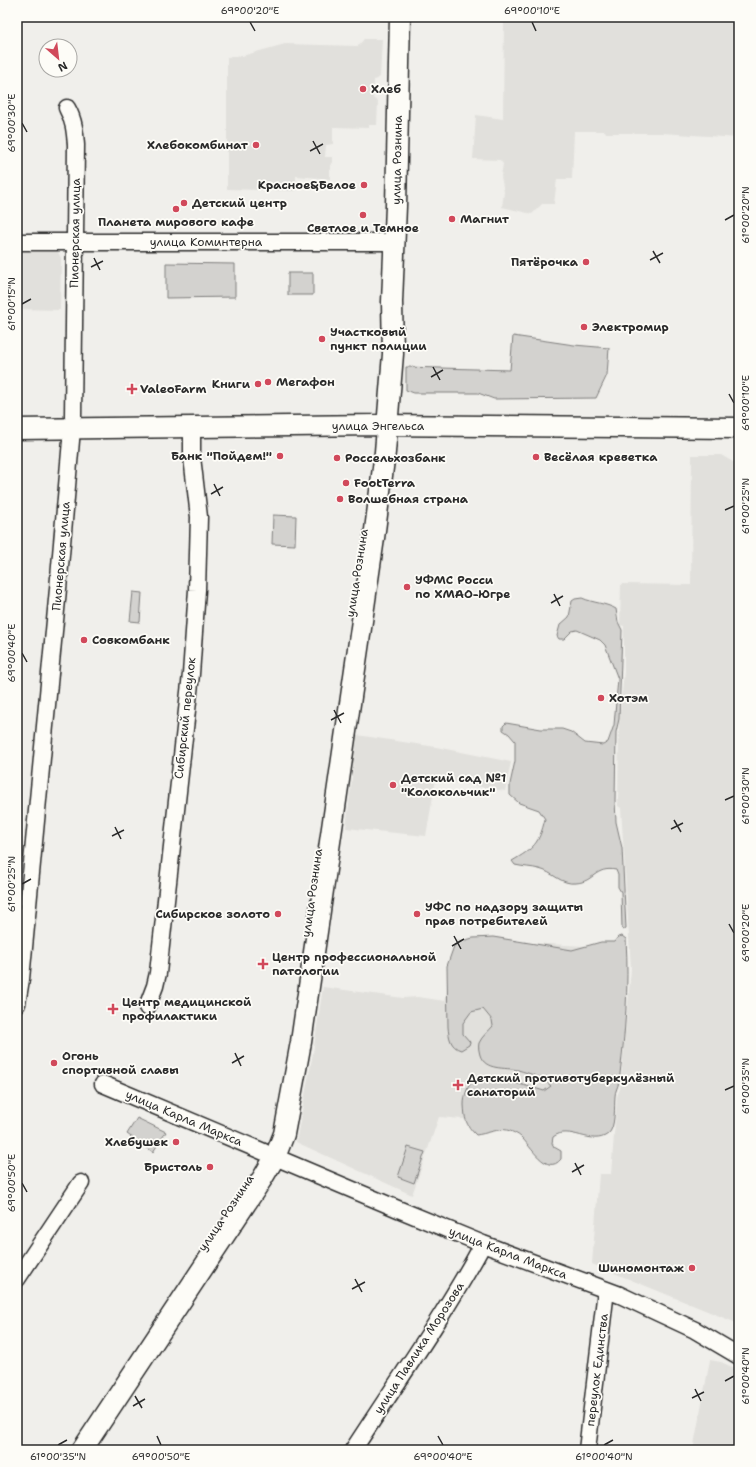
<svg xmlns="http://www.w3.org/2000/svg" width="756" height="1467" font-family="'Shantell Sans',sans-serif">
  <rect width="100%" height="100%" fill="#f0efeb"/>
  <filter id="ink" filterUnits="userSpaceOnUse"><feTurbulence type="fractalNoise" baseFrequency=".025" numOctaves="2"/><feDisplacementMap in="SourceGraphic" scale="8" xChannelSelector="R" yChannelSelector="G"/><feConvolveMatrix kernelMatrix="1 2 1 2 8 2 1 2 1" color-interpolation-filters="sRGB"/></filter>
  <g filter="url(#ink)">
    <path fill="#e1e0dc" d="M504,17H739V138L662,133H606L605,131H574L572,179H557L554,204H542L532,214L502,207L504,192L501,176L503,164L500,160L473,159L476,115L503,119Z
      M364,39H382L380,77L374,80L373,98L378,102L377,125H369V128L333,127V144L326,145L325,157H332V164L330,165V179L296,176V191L227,189V57L242,56L285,44L358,46Z
      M17,252H58L61,258L60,310L17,309Z
      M692,455H721L733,462L739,461V1324L592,1264L599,1174H611L617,1096L620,1089L631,969L621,808L618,806L619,724L624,672V626L620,625L621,584L691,585Z
      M357,735L436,747L511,762L505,791L436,779L426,836L346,828Z
      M456,939L620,948L606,1132L439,1117L412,1195L296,1142L313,1053L323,987L403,998L418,997L445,1001Z
      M710,1360L721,1362L739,1370V1450H693Z"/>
    <path fill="#d3d2cf" stroke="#7f7e7d" d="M166,263L235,264V297L166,298Z
      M288,273H313V295H288Z
      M513,336L574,345L609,348L607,375L596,398L494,399L478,393H414L406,390V367L510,370Z
      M273,515L296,516L295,545L272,544Z
      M133,592L142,593L140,622L130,621Z
      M582,598C593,603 606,603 616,609L618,622L622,630L619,719L616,732L615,800L616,822L622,848L626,928L623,930L622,928L621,892L618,887V875L616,870C595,866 594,882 576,883C561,885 553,872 539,869C532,867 523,867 515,865L512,861C534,848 539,844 545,819L539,810L519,803L510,795V784L515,761V741L509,734L503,730V726L506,723L541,729H562L571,732L585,743L603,745L608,742L614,725L618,679L605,645L600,640L577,630L572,631L564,639H559L557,636L560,625L569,617L572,601L575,599Z
      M622,936L626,939C629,986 625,1034 619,1082C618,1087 615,1091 615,1096C614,1106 616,1128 608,1134C592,1147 569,1124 553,1137L552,1143L554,1147L561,1151V1159C547,1177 530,1145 521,1137C518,1134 511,1131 507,1130C500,1128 485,1134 476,1135C465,1124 465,1119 464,1105C464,1097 467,1084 475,1080C486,1074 531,1087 544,1091L551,1086C540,1076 531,1074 518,1070C505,1067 485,1071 480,1055C479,1051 478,1047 479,1043C482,1036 489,1031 493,1026L492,1020L483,1009L471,1012L463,1023V1034L470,1042L469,1045L461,1050C450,1047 449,1037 448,1027L447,966L454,946L462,941L473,938L493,937L572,950L601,942H614L618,937Z
      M137,1118L166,1132L153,1152L127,1134Z
      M408,1147L425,1152L414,1183L398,1177Z"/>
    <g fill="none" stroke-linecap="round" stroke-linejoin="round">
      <defs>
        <path id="minor" d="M67,108C74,120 75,132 76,145L73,417
          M17,242H395
          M17,1004L21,979L58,589L72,429
          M147,1007L155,986L158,973L191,674L197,590L199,517L192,457V427
          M103,1084L264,1152
          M275,1157L398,1209L483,1244L620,1295L695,1330L739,1356
          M17,1279L81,1183
          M353,1450C397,1382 444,1316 483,1244
          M587,1450L606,1290"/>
        <path id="major" d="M17,429L377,425L739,428
          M82,1450L262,1179L275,1157L284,1134L301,1042L374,538L385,452L393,354L392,302L396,206L400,17"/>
      </defs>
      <use href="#minor" stroke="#2b2b2b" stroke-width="19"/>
      <use href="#major" stroke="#2b2b2b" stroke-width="23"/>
      <use href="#minor" stroke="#fdfcf7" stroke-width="16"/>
      <use href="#major" stroke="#fdfcf7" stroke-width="20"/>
    </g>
  </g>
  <path fill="none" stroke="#2b2b2b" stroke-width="1.5" d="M250,22L255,31M532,22L536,31M22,123L27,132M313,141L320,154M310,151L323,144M725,220L734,215M653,251L660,263M94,258L100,270M650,260L663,253M91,267L103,261M22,304L31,299M433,367L440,380M431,377L443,370M729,394L734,403M214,484L220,496M211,494L223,487M725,510L734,506M554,594L560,606M551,603L563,596M22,653L27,662M334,710L341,723M331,720L344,713M725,800L734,796M674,820L681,832M115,827L121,839M671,829L683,823M112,836L124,830M22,884L31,879M729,924L734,933M454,936L461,949M452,946L464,939M235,1053L241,1066M232,1063L244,1056M725,1090L734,1086M575,1163L581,1175M572,1172L584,1165M22,1183L27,1192M355,1279L362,1292M352,1289L365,1282M725,1381L734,1376M695,1389L701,1401M135,1396L142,1408M692,1398L704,1392M133,1406L145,1399M157,1436L161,1445M438,1436L443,1445M58,1445L67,1440M604,1445L613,1440"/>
  <g fill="#d1495b" stroke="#fdfcf7" stroke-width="1.5">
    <circle cx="363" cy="89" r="4"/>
    <circle cx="256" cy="145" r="4"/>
    <circle cx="364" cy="185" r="4"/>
    <circle cx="184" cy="203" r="4"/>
    <circle cx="176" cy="209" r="4"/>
    <circle cx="363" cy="215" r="4"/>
    <circle cx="452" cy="219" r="4"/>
    <circle cx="586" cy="262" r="4"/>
    <circle cx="584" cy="327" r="4"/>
    <circle cx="322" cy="339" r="4"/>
    <circle cx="268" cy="382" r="4"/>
    <circle cx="258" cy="384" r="4"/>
    <path d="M130 383h4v4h4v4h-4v4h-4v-4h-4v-4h4z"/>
    <circle cx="280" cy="456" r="4"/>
    <circle cx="536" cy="457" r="4"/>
    <circle cx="337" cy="458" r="4"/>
    <circle cx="346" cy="483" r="4"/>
    <circle cx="340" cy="499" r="4"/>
    <circle cx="407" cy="587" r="4"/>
    <circle cx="84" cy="640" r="4"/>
    <circle cx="601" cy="698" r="4"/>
    <circle cx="393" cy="785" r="4"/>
    <circle cx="278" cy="914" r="4"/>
    <circle cx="417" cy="914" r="4"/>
    <path d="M261 958h4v4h4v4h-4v4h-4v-4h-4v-4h4z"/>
    <path d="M111 1003h4v4h4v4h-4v4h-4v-4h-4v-4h4z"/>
    <circle cx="54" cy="1063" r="4"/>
    <path d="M456 1079h4v4h4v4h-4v4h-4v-4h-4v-4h4z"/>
    <circle cx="176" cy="1142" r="4"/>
    <circle cx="210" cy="1167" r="4"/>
    <circle cx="692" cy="1268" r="4"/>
  </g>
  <g text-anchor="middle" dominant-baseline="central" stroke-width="3.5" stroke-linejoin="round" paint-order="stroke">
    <g font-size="12" font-weight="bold" fill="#2b2b2b" stroke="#fdfcf7" text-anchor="start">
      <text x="371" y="89">Хлеб</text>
      <text x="248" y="145" text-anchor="end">Хлебокомбинат</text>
      <text x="356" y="185" text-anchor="end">Красное&amp;Белое</text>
      <text x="192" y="203">Детский центр</text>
      <text x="460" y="219">Магнит</text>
      <text x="176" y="222" text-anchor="middle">Планета мирового кафе</text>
      <text x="363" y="228" text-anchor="middle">Светлое и Темное</text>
      <text x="578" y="262" text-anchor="end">Пятёрочка</text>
      <text x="592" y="327">Электромир</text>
      <text x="330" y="332">Участковый<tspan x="330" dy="14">пункт полиции</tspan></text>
      <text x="276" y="382">Мегафон</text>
      <text x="250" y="384" text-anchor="end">Книги</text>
      <text x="140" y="389">ValeoFarm</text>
      <text x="272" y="456" text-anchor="end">Банк "Пойдем!"</text>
      <text x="544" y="457">Весёлая креветка</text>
      <text x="345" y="458">Россельхозбанк</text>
      <text x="354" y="483">FootTerra</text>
      <text x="348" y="499">Волшебная страна</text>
      <text x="415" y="580">УФМС Росси<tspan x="415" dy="14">по ХМАО-Югре</tspan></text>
      <text x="92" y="640">Совкомбанк</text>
      <text x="609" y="698">Хотэм</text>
      <text x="401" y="778">Детский сад №1<tspan x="401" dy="14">"Колокольчик"</tspan></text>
      <text x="425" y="907">УФС по надзору защиты<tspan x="425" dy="14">прав потребителей</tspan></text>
      <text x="270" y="914" text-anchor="end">Сибирское золото</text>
      <text x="272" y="957">Центр профессиональной<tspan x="272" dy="14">патологии</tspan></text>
      <text x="122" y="1002">Центр медицинской<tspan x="122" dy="14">профилактики</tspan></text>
      <text x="62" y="1056">Огонь<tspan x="62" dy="14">спортивной славы</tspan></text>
      <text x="467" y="1078">Детский противотуберкулёзный<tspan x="467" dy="14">санаторий</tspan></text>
      <text x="168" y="1142" text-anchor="end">Хлебушек</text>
      <text x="202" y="1167" text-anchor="end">Бристоль</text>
      <text x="684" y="1268" text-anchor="end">Шиномонтаж</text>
    </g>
    <g font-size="12" fill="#2b2b2b" stroke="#fdfcf7">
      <text transform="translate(397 160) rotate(-89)">улица Рознина</text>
      <text transform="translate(75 233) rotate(-89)">Пионерская улица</text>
      <text x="206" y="242">улица Коминтерна</text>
      <text x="378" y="426">улица Энгельса</text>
      <text transform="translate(61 556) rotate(-85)">Пионерская улица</text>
      <text transform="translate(357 573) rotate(-81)">улица Рознина</text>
      <text transform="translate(185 718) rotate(-84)">Сибирский переулок</text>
      <text transform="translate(312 893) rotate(-82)">улица Рознина</text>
      <text transform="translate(184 1118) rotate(23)">улица Карла Маркса</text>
      <text transform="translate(226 1213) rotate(-56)">улица Рознина</text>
      <text transform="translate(508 1253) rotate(21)">улица Карла Маркса</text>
      <text transform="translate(419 1348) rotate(-57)">улица Павлика Морозова</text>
      <text transform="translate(597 1370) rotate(-83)">переулок Единства</text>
    </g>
  </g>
  <rect width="756" height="1467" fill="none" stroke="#fdfcf7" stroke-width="44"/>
  <g transform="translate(58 58) rotate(152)"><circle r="19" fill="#fdfcf7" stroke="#a9a8a5"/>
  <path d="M0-3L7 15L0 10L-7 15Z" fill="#d1495b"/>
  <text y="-6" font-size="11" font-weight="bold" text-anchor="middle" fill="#2b2b2b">N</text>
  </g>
  <rect x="22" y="22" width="712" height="1423" fill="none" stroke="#2b2b2b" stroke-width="1.5"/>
  <g font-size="10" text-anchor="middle" fill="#2b2b2b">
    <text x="250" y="14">69°00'20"E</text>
    <text x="532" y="14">69°00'10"E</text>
    <text transform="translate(11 123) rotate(-90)" y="4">69°00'30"E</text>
    <text transform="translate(745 215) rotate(-90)" y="4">61°00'20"N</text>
    <text transform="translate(11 304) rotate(-90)" y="4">61°00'15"N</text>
    <text transform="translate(745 403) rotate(-90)" y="4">69°00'10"E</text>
    <text transform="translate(745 506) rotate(-90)" y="4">61°00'25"N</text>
    <text transform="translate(11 653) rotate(-90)" y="4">69°00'40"E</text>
    <text transform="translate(745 796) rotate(-90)" y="4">61°00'30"N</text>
    <text transform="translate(11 884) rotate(-90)" y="4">61°00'25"N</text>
    <text transform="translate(745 933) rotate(-90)" y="4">69°00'20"E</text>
    <text transform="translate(745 1086) rotate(-90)" y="4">61°00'35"N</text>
    <text transform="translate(11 1183) rotate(-90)" y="4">69°00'50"E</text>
    <text transform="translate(745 1376) rotate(-90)" y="4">61°00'40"N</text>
    <text x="58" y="1460">61°00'35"N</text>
    <text x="161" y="1460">69°00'50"E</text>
    <text x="443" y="1460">69°00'40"E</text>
    <text x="604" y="1460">61°00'40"N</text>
  </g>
</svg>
